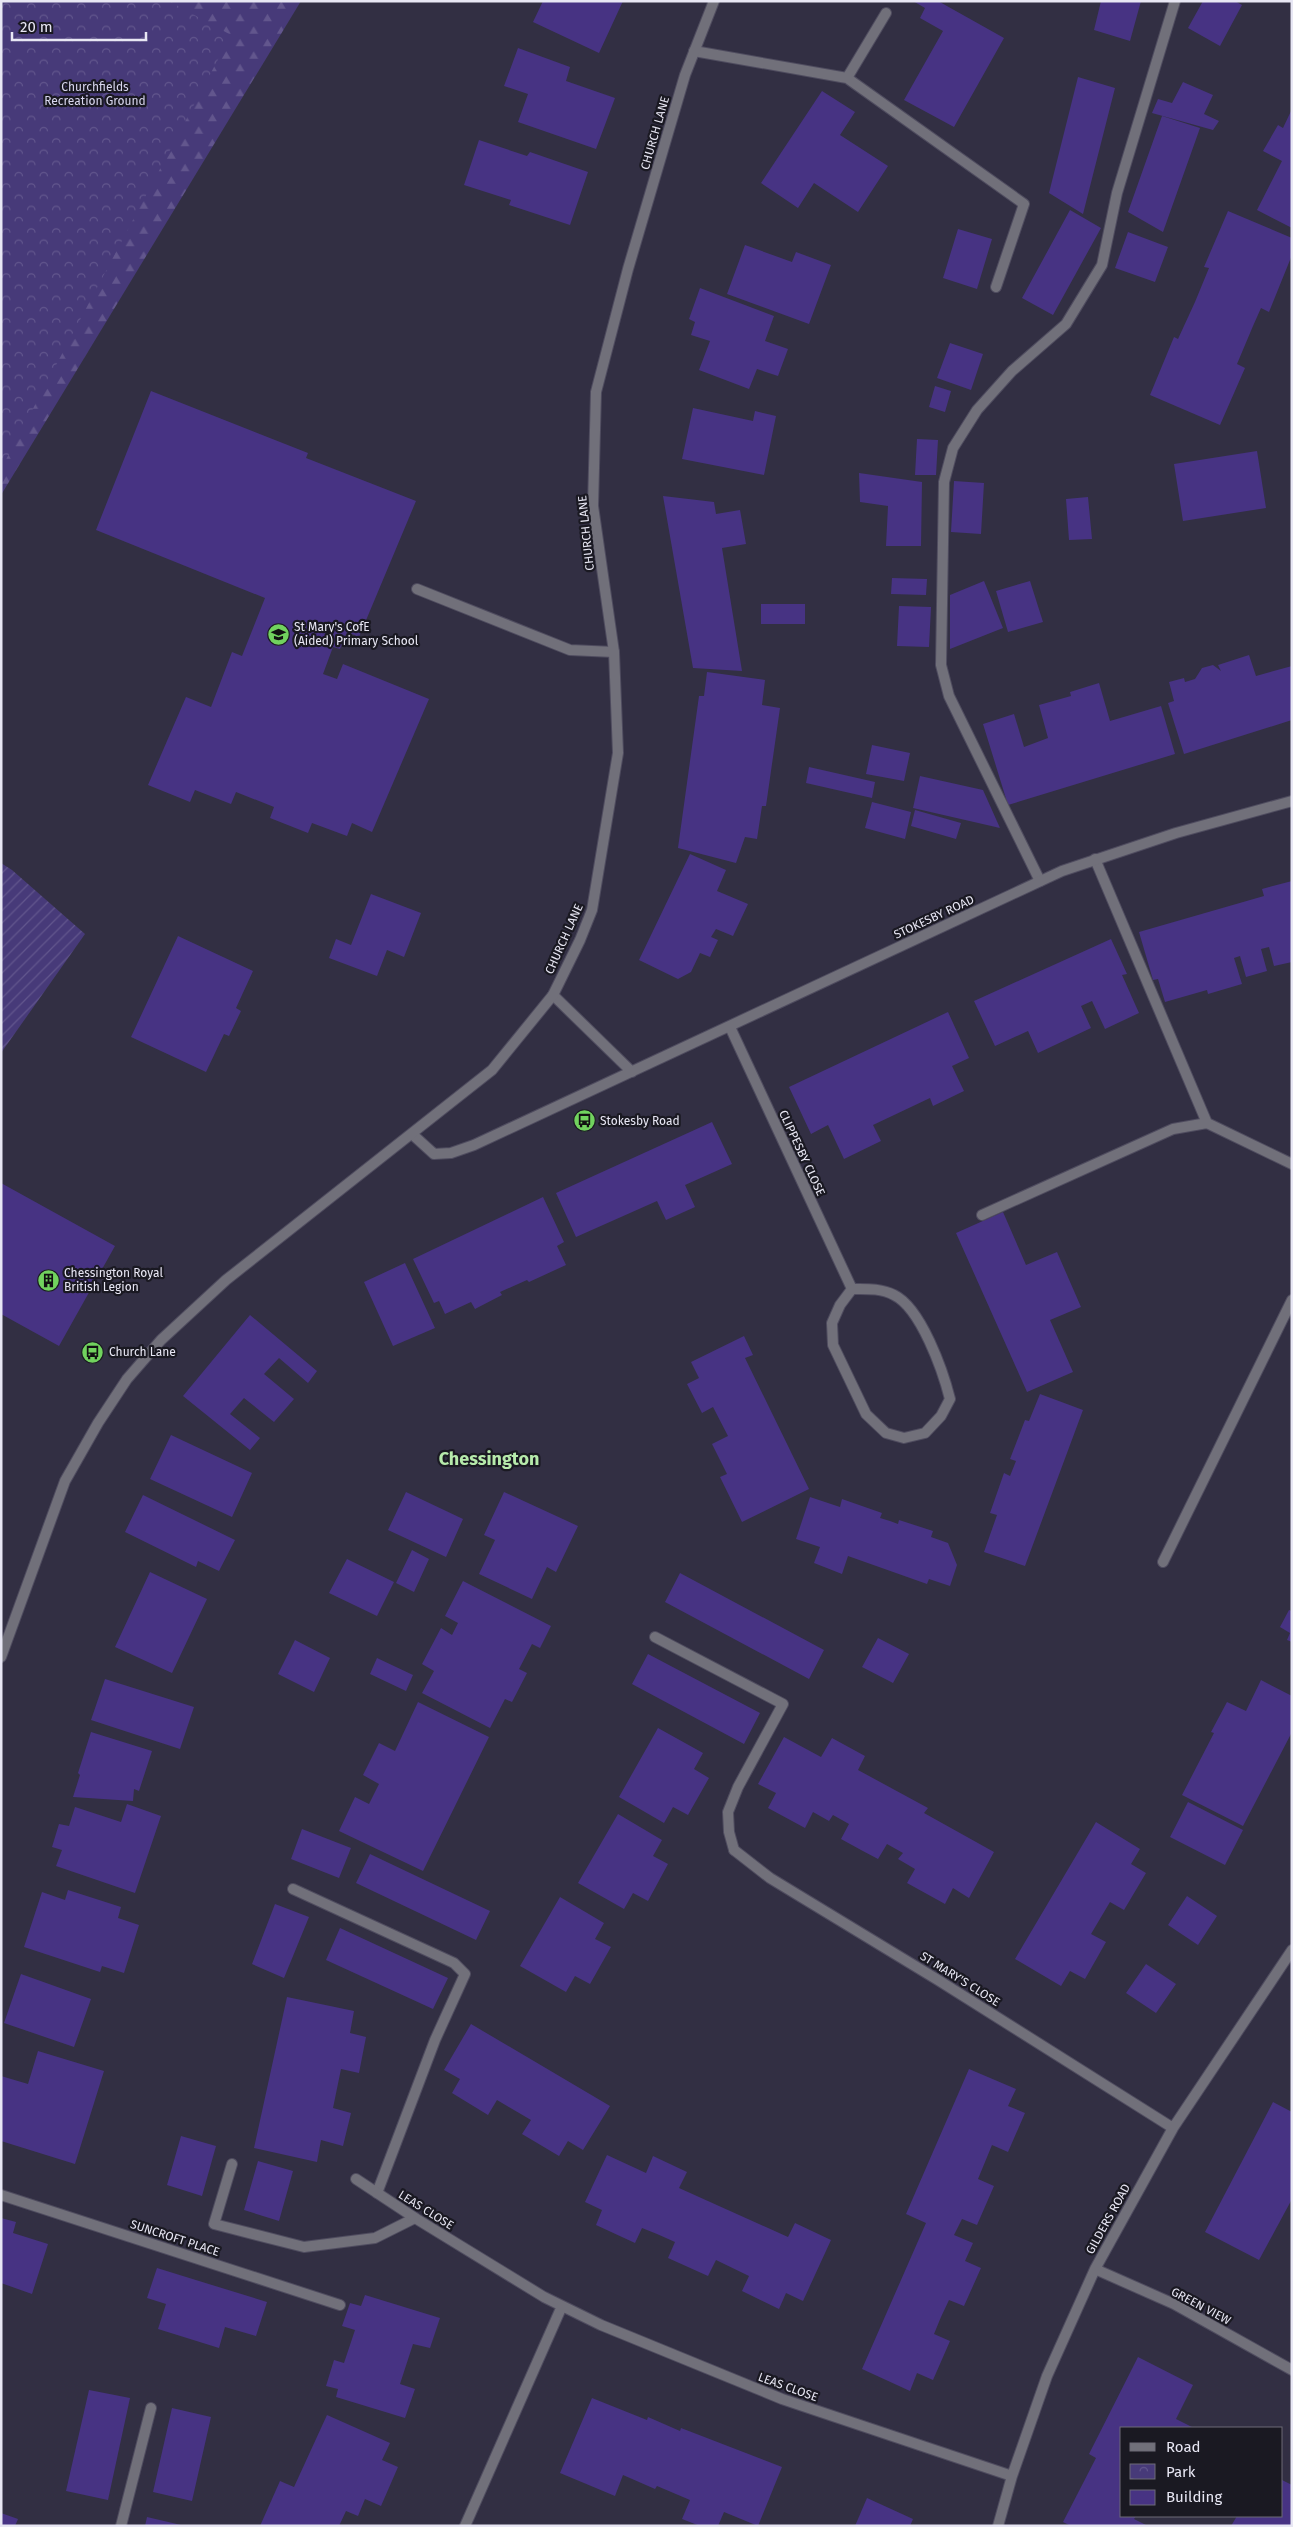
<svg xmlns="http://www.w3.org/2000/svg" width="1293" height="2527" font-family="'Fira Sans',sans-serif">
  <defs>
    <pattern id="forest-firs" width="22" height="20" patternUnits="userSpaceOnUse" patternTransform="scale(1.25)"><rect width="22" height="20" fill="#473a79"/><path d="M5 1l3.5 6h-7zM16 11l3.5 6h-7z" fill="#62568d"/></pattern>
    <pattern id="park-crowns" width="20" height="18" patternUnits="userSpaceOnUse" patternTransform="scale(1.25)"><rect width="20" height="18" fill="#473a79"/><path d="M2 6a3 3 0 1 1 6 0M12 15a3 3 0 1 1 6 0" fill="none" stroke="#62568d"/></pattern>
    <pattern id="garden-furrows" width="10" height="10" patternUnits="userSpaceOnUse" patternTransform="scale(1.25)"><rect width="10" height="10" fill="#473a79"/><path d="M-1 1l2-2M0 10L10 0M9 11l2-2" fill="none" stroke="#62568d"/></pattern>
  </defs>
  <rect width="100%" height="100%" fill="#322f43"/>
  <path fill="url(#forest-firs)" d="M108,1H301L1,495V245Z"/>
  <path fill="url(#park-crowns)" d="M1,1H169L231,35L1,469Z"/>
  <path fill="url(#garden-furrows)" d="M1,863L12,870L85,934L1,1053Z"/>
  <path fill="#473383" d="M543,1H623L599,53L533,22Z
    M913,1H938L1004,38L954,127L904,100L943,31L920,18L925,8Z
    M1101,1H1141L1130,41L1094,30Z
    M1203,1H1235L1242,5L1220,46L1188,28Z
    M518,48L570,67L566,81L615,98L596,149L518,122L528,94L504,86Z
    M1078,77L1115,88L1083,214L1049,193Z
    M1183,82L1213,95L1204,114L1219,121L1213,130L1152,113L1158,99L1172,103Z
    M822,91L855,112L840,135L888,166L858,212L814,183L798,208L761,183Z
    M1292,109V228L1257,210L1282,161L1263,151L1278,125L1283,128Z
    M1162,116L1200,128L1163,232L1128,212Z
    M479,140L527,156L530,152L588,172L570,225L509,205L511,200L464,185Z
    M1070,210L1101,228L1053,315L1022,298Z
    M1228,211L1292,238V255L1269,312L1261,308L1253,326L1237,364L1245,368L1220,425L1150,395L1174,337L1178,339L1195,302L1209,268L1204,267Z
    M958,229L992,239L977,289L943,278Z
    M1128,232L1168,247L1155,282L1115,268Z
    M745,245L792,262L796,252L831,265L809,324L727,294Z
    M700,288L774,316L765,341L788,349L778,376L757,369L749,389L699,370L710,341L691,335L695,322L689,319Z
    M950,343L983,354L971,390L937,378Z
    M935,386L951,391L945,412L929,407Z
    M151,391L308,453L306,458L416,501L359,637L347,632L340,649L333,647L323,674L337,679L343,664L429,699L372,832L352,823L347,836L312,823L308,833L270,818L274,807L236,792L231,804L195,790L190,802L148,785L186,697L211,707L232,652L242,656L265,598L96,530Z
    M693,408L753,421L755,411L776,416L764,475L682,459Z
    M917,439L938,440L936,475H915Z
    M1257,451L1266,508L1183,521L1174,464Z
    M859,473L922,482L921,546H886L888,506L860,502Z
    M954,481L984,483L981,534L951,532Z
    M663,496L714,502L716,514L740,510L746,544L722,548L742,671L693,668Z
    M1088,497L1092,539L1069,540L1066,499Z
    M892,578L927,579L926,595L891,594Z
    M984,581L1003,628L950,649V595Z
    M1030,581L1043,622L1008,632L996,591Z
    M761,604H805V624H761Z
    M899,606L931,607L929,647L897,646Z
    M1249,655L1256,676L1292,666V720L1184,754L1168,703L1174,701L1169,682L1184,678L1185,682L1195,679L1202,668L1213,665L1221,671L1218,665Z
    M707,672L765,680L762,705L780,708L766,806H762L757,839L745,837L736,863L678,848L699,696H704Z
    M1099,683L1110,721L1161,706L1175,754L1008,805L983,724L1014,714L1024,747L1048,738L1039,705L1071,696L1070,692Z
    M872,745L910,753L904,781L866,774Z
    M809,767L875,782L872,798L806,783Z
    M920,776L983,790L1000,828L913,808Z
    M872,802L911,812L905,839L865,828Z
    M915,810L961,823L956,839L911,826Z
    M690,854L726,870L717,891L748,904L733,936L716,929L711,937L718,940L710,957L700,953L691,972L678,979L639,960Z
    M1292,881V962L1274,966L1269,947L1261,949L1267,971L1246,977L1240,956L1234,958L1242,984L1208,994L1207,990L1165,1002L1158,979L1153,980L1139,932L1264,896L1262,889Z
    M371,894L421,913L404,957L387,950L377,976L329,958L336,939L351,945Z
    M178,936L253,971L236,1008L241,1011L229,1036L224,1034L206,1072L131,1037Z
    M1111,939L1127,974L1122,975L1139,1013L1105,1029L1092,1001L1081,1006L1091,1028L1038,1053L1028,1031L995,1046L974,1001Z
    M948,1012L969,1058L952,1066L964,1091L933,1106L930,1098L873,1125L881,1141L844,1159L828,1125L811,1134L789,1087Z
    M712,1122L732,1164L685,1185L695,1207L666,1220L657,1201L576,1237L556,1193Z
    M1,1183L115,1246L59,1346L1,1314Z
    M543,1197L564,1242L557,1246L566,1265L529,1282L527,1280L500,1292L502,1295L475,1309L471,1302L445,1314L439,1301L434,1303L413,1259Z
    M1003,1212L1026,1265L1057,1252L1081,1307L1050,1320L1073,1372L1027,1392L956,1233Z
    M405,1263L435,1328L393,1346L364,1282Z
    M250,1315L317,1371L308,1383L279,1358L264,1374L294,1399L274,1422L244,1398L230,1414L260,1438L250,1450L183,1396Z
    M744,1336L753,1355L745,1358L809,1489L742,1522L720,1477L727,1474L712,1444L728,1436L713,1407L702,1413L687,1384L699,1378L691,1362Z
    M1040,1394L1083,1410L1025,1566L984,1552L997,1515L990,1513L1004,1473L1010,1476L1016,1461L1010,1459L1025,1420L1029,1421Z
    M171,1435L252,1473L232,1517L150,1479Z
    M406,1492L463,1519L446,1557L388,1530Z
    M504,1492L578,1526L556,1572L547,1567L532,1599L479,1574L495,1540L484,1535Z
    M143,1495L235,1540L219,1571L198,1561L196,1567L125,1532Z
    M810,1497L840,1507L842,1499L882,1513L880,1518L890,1521L898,1524L899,1520L933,1531L931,1537L948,1543L957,1565L950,1586L929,1579L927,1584L848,1556L842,1574L814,1563L820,1547L796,1539Z
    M412,1550L429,1559L414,1592L396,1583Z
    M347,1559L394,1582L377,1616L329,1593Z
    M150,1572L207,1599L172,1673L115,1647Z
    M680,1573L824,1650L809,1679L665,1602Z
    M463,1581L551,1626L540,1648L532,1644L519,1669L527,1673L512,1702L505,1699L490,1728L422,1693L434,1671L422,1664L441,1628L452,1635L458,1623L445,1616Z
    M1289,1610L1292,1611V1642L1287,1640L1290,1633L1280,1627Z
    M878,1638L909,1654L893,1683L862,1667Z
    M295,1640L330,1658L314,1692L278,1674Z
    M648,1654L760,1713L744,1744L632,1684Z
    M377,1658L413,1675L406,1691L370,1674Z
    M105,1679L194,1707L180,1749L91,1720Z
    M1261,1680L1292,1696V1732L1243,1826L1182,1795L1214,1733L1211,1732L1227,1702L1246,1711Z
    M418,1702L489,1737L423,1871L339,1831L355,1797L369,1804L379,1784L363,1775L379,1743L395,1751Z
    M658,1728L703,1753L694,1769L709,1778L688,1815L673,1807L664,1823L619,1797Z
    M91,1732L152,1751L139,1791L134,1789L133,1801L73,1797L80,1775L78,1773Z
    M784,1737L821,1757L832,1738L865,1756L858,1770L928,1808L924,1813L994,1852L969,1898L953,1888L945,1904L907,1883L915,1869L898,1859L903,1853L887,1844L878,1859L861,1850L841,1839L849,1824L833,1815L829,1821L813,1812L805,1828L768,1808L776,1793L758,1784Z
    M1188,1802L1243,1830L1225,1865L1170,1837Z
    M127,1804L161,1816L135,1893L56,1866L62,1850L52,1847L59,1824L69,1826L75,1807L121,1822Z
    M618,1814L662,1840L653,1856L668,1864L648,1901L633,1893L624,1909L578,1883Z
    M1096,1822L1140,1849L1131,1864L1146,1873L1124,1910L1110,1902L1091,1934L1106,1942L1085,1979L1070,1971L1061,1986L1015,1959Z
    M302,1829L351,1848L339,1878L291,1859Z
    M370,1854L490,1911L476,1940L356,1883Z
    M68,1890L121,1907L118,1918L139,1925L124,1973L102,1966L100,1972L24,1947L42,1892L65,1900Z
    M1187,1896L1217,1916L1198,1945L1168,1925Z
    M560,1897L604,1923L595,1939L611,1947L590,1984L575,1976L566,1992L520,1966Z
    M275,1904L309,1917L284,1978L252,1964Z
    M340,1928L448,1978L433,2009L326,1960Z
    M1146,1964L1176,1984L1156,2013L1126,1993Z
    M21,1974L91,1999L74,2047L4,2023Z
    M287,1997L354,2011L350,2033L366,2037L359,2073L341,2069L333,2108L351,2113L343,2146L321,2140L317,2162L254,2148Z
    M471,2024L610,2106L583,2150L568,2141L559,2156L522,2134L531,2120L497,2100L488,2115L452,2093L460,2079L444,2070Z
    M38,2051L104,2071L75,2164L1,2141V2076L28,2084Z
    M969,2069L1016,2089L1008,2106L1025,2113L1008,2152L992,2145L978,2179L994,2186L977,2225L962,2219L954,2235L973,2243L965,2261L981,2268L964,2306L949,2300L941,2317L934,2334L950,2341L933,2380L917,2373L910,2391L862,2369L926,2223L906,2214Z
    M1273,2102L1292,2112V2199L1259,2260L1205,2232Z
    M181,2136L216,2146L202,2196L167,2185Z
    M607,2155L646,2173L653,2156L687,2172L679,2188L788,2237L795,2223L831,2240L803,2301L786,2293L779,2309L742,2291L749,2276L716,2260L708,2276L668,2258L675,2242L657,2234L642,2228L635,2243L596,2225L602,2210L585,2202Z
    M258,2161L293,2171L279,2221L244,2210Z
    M1,2218L16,2222L13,2233L48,2244L32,2294L1,2283Z
    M157,2268L267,2302L256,2336L225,2327L219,2348L158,2329L166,2304L147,2298Z
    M365,2295L440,2318L430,2348L413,2344L400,2384L415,2389L405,2418L336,2397L338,2389L326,2386L334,2360L344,2363L355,2330L342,2326L350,2303L361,2306Z
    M1138,2357L1193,2385L1176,2419L1194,2428H1122V2516H1136L1134,2519L1148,2526H1071L1063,2522L1096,2458L1089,2454Z
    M89,2390L130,2398L108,2500L66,2491Z
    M592,2398L647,2420L648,2417L680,2431L681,2428L782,2467L758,2526L724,2512L718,2526H700L682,2519L690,2500L657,2486L655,2489L623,2475L615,2496L560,2473Z
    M172,2408L211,2417L192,2501L153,2492Z
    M327,2415L390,2443L382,2460L398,2467L381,2506L365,2499L358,2516L346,2511L339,2526H260L280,2481L294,2487Z
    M1282,2480L1292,2485V2526H1231L1237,2516H1282Z
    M867,2498L913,2519L910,2526H855Z
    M1,2513L18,2519L15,2526H1Z
    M147,2517L181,2525V2526H145Z"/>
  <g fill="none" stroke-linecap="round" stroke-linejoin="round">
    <defs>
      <path id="service" d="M694,51L847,78L1024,204L996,287
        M847,78L886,13
        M417,589L570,650L614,652
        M1095,859L1207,1123L1292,1164
        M1040,881L949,696L941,665L944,482L953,448L977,410L1012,371L1066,324L1102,265L1117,193L1175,1
        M982,1215L1173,1129L1207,1123
        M1163,1562L1292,1300
        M655,1637L783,1704L738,1787L728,1812L729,1832L734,1850
        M293,1889L454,1963L465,1974L435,2040L377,2193
        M232,2164L214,2224L304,2247L375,2238L415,2218
        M1,2195L340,2305
        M121,2526L151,2408"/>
      <path id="minor" d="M553,995L632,1072
        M730,1027L852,1289
        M412,1134L434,1154L451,1153L474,1145L1062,871L1176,833L1292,801
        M852,1289C866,1289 881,1288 894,1295C921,1308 943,1371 950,1399L941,1416L925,1433L904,1438L886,1433L866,1414L833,1345L832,1323L840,1305Z
        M734,1850L770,1878L938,1980L1173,2128
        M356,2179L415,2218L544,2297L601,2325L782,2399L1012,2476
        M1095,2269L1174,2304L1292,2370
        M465,2526L562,2306
        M998,2526L1012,2476L1047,2376L1095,2269L1173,2128L1292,1950"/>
      <path id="tertiary" d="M1,1657L65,1481L98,1423L127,1379L161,1340L226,1280L492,1070L553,995L580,940L592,910L618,753L614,652L593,506L596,392L628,269L685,75L714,1"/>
    </defs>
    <use href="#service" stroke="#4f4c5f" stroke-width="12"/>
    <use href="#minor" stroke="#4f4c5f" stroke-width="12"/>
    <use href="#tertiary" stroke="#4f4c5f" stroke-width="12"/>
    <use href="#service" stroke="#71707a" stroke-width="10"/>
    <use href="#minor" stroke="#71707a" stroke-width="10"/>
    <use href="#tertiary" stroke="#71707a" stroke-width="10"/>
  </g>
  <defs>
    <symbol id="school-disc" viewBox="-11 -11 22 22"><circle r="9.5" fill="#71d25e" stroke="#1a1922"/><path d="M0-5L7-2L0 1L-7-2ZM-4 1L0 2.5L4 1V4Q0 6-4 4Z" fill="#111"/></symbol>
    <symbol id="bus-disc" viewBox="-11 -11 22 22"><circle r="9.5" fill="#71d25e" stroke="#1a1922"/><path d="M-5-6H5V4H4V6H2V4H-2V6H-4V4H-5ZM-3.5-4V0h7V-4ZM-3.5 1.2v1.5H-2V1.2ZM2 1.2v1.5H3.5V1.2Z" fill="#111"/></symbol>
    <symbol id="building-disc" viewBox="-11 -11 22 22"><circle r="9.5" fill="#71d25e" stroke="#1a1922"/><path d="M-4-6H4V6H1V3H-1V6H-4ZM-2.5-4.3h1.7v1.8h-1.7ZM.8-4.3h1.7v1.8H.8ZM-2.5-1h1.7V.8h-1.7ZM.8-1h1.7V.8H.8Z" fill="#111"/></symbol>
  </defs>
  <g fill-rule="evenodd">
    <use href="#school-disc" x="266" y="622" width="25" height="25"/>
    <use href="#bus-disc" x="572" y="1108" width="25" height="25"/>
    <use href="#building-disc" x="36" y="1268" width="25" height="25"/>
    <use href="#bus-disc" x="80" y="1340" width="25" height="25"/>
  </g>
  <g text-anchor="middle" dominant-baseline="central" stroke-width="4.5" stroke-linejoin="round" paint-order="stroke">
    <g font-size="12" fill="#d9d7ef" stroke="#1a1922">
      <text x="95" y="87">Churchfields<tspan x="95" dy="14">Recreation Ground</tspan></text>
    </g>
    <g font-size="12" fill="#e8e7f4" stroke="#1a1922">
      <text transform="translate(655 133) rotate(-74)">CHURCH LANE</text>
      <text transform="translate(586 533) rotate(-96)">CHURCH LANE</text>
      <text transform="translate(934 917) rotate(-25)">STOKESBY ROAD</text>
      <text transform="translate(564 939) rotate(-66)">CHURCH LANE</text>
      <text transform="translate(802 1153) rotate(65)">CLIPPESBY CLOSE</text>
      <text transform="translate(960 1979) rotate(32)">ST MARY'S CLOSE</text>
      <text transform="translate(426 2210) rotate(32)">LEAS CLOSE</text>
      <text transform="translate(1108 2219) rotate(-61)">GILDERS ROAD</text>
      <text transform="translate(175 2238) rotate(18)">SUNCROFT PLACE</text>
      <text transform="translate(1201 2306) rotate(28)">GREEN VIEW</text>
      <text transform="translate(788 2387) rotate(20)">LEAS CLOSE</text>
    </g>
    <g font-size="12" fill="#e8e7f4" stroke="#1a1922" text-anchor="start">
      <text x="294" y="627">St Mary's CofE<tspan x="294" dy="14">(Aided) Primary School</tspan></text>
      <text x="600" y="1121">Stokesby Road</text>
      <text x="64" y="1273">Chessington Royal<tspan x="64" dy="14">British Legion</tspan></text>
      <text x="109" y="1352">Church Lane</text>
    </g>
    <g font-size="18" font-weight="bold" fill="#b6eaab" stroke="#1a1922">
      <text x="489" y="1459">Chessington</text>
    </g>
  </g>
  <rect width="1293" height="2527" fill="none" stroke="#e8e7f4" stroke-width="5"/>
  <rect x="1120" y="2427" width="162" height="90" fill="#1a1922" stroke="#6c6b76"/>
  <rect x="1130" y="2443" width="25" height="8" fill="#71707a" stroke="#6c6b76"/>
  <text x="1166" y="2452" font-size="15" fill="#e8e7f4">Road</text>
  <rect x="1130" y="2464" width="25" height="15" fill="url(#park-crowns)" stroke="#6c6b76"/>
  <text x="1166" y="2477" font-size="15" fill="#e8e7f4">Park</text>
  <rect x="1130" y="2490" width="25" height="15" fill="#473383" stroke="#6c6b76"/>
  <text x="1166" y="2502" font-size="15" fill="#e8e7f4">Building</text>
  <path d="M12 32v8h134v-8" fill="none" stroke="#e8e7f4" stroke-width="2.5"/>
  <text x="20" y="32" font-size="15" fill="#e8e7f4" stroke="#1a1922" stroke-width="4" paint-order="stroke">20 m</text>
</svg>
